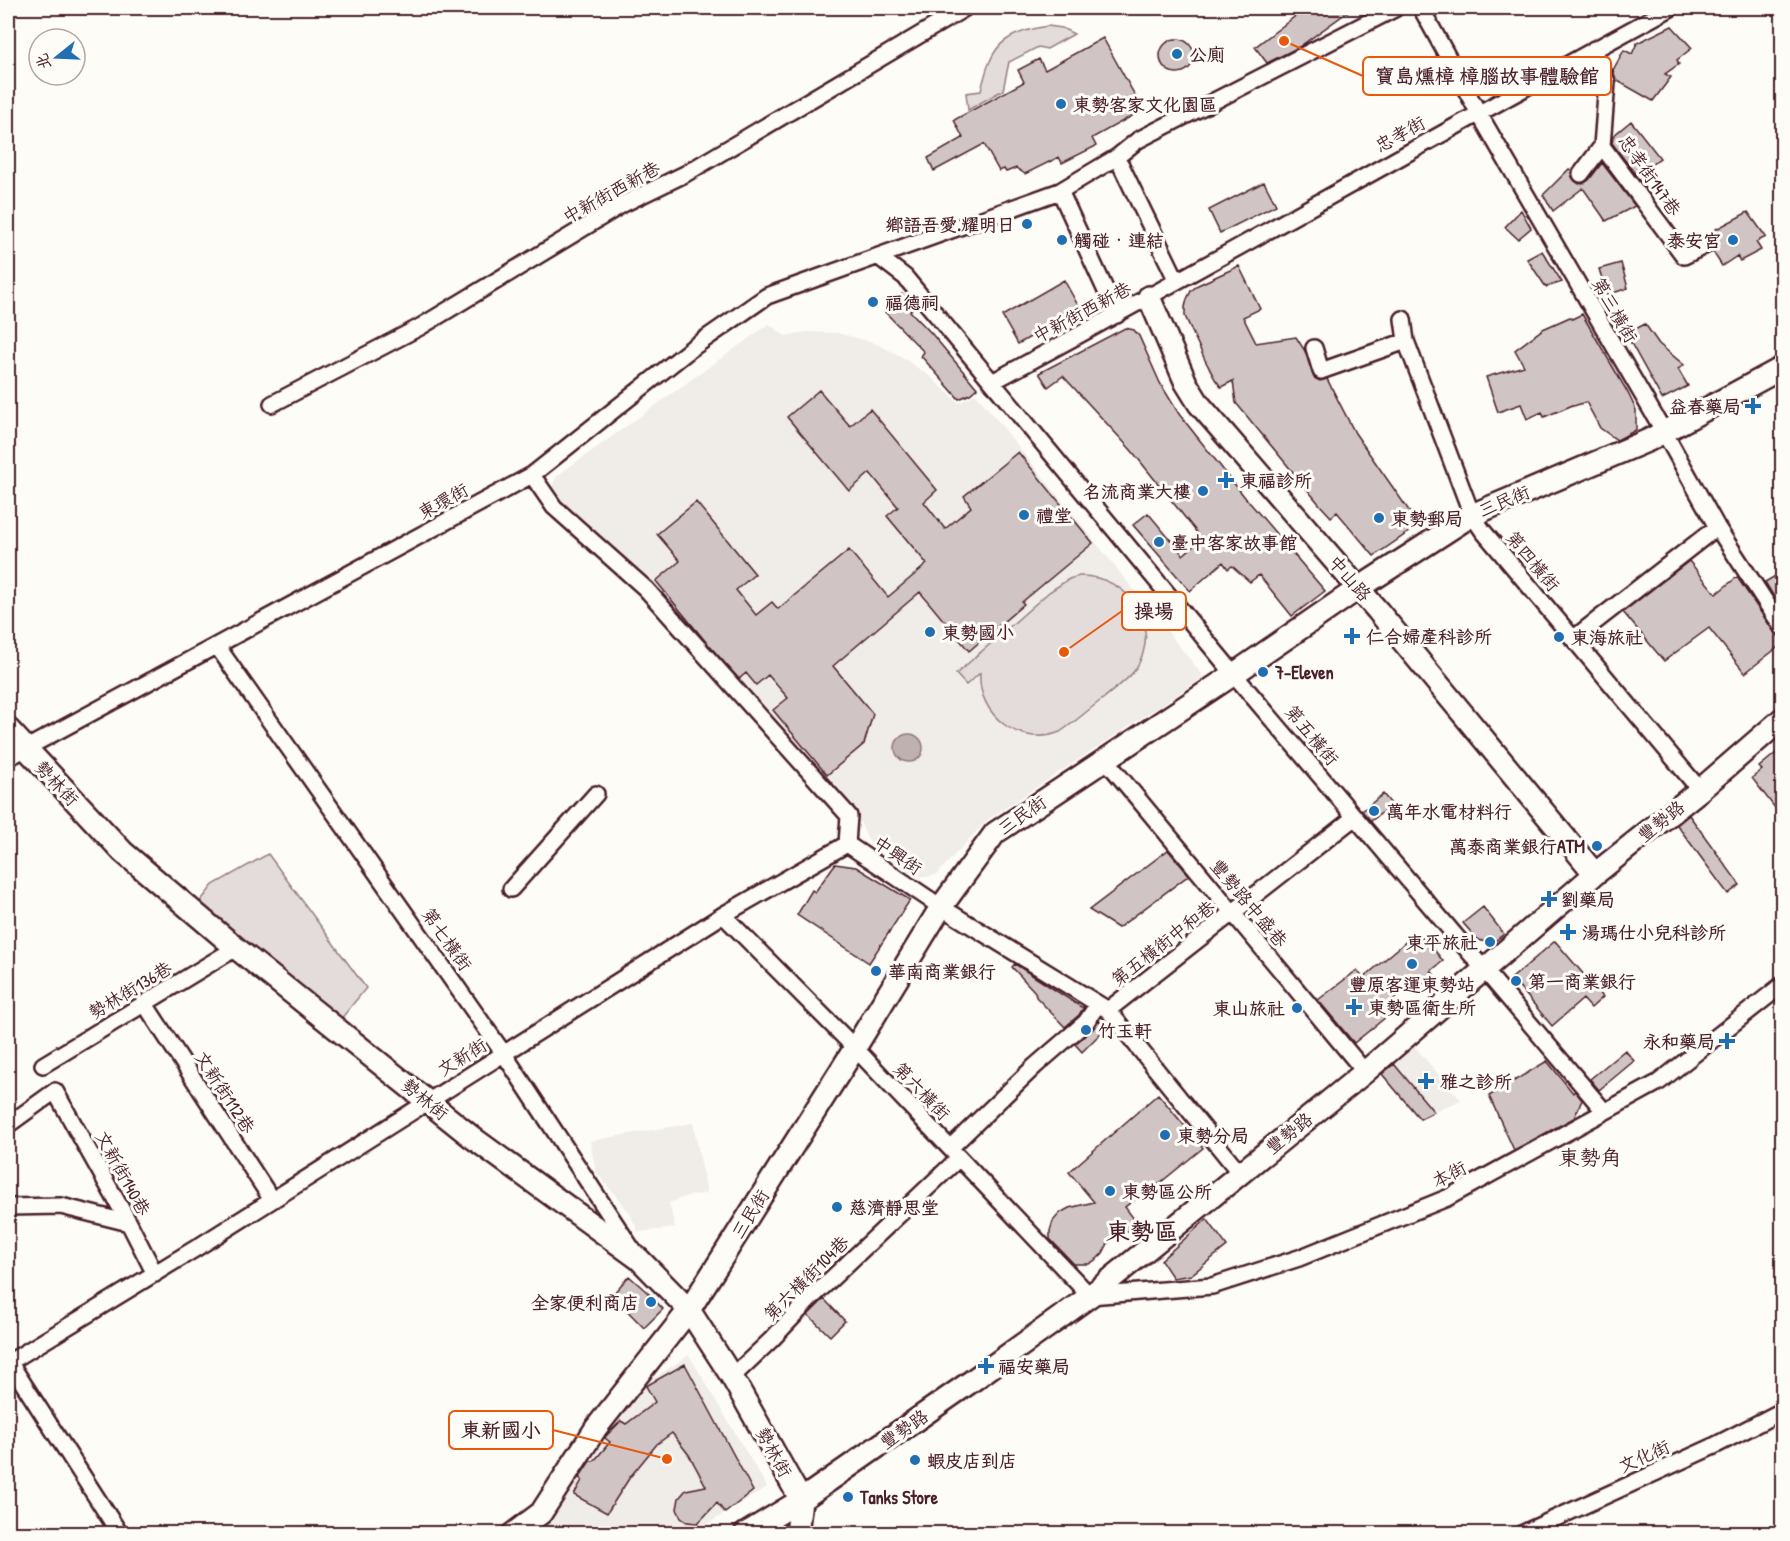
<svg xmlns="http://www.w3.org/2000/svg" width="1790" height="1541" font-family="'Patrick Hand','LXGW WenKai TC',sans-serif">
  <rect width="100%" height="100%" fill="#fdfcf7"/>
  <filter id="ink" filterUnits="userSpaceOnUse"><feTurbulence type="fractalNoise" baseFrequency=".0167" numOctaves="2"/><feDisplacementMap in="SourceGraphic" scale="12" xChannelSelector="R" yChannelSelector="G"/><feConvolveMatrix kernelMatrix="1 2 1 2 8 2 1 2 1" color-interpolation-filters="sRGB"/></filter>
  <g filter="url(#ink)">
    <path fill="#f0ece8" d="M769,324L785,336L807,332L837,333L872,342L899,355L928,375L959,403L976,394L1204,677L988,819L936,875L925,877L913,874L868,840L856,813L652,586L560,504L551,488L557,476Z
      M1414,1046L1461,1100L1434,1112L1393,1063Z
      M693,1123L707,1193L687,1196L669,1203L675,1228L638,1232L630,1213L596,1172L590,1141Z
      M689,1355L767,1487L693,1533L526,1534L601,1431L645,1384Z"/>
    <path fill="#e3dcda" stroke="#967e82" stroke-width="1.5" d="M1048,26L1062,28L1074,34L1047,49L1038,47L1009,62L1003,90L968,110L966,93L981,91C991,47 1001,33 1048,26Z
      M1079,576C1129,575 1164,626 1135,670C1127,681 1114,689 1104,698C1089,709 1075,722 1060,732C1020,748 977,715 980,673L966,685L956,674L1049,592L1069,579Z
      M268,854L366,988L341,1019L199,903L213,885Z"/>
    <path fill="#c0b1b1" stroke="#91777b" stroke-width="1.5" d="M895 748a14 14 0 1 1 28 0a14 14 0 1 1-28 0Z"/>
    <path fill="#d0c5c4" stroke="#4a1f2b" stroke-width="1.5" d="M1306,8H1353L1299,47L1267,63L1255,47Z
      M1672,26L1692,48L1677,60L1679,64L1665,74L1671,77L1653,101L1616,80L1613,70L1624,50L1632,54L1637,43Z
      M1103,38L1143,110L1092,138L1096,146L1062,163L1059,157L1025,174L1016,168L1006,172L1004,169L999,171L984,144L934,171L928,158L963,138L954,120L1024,82L1018,70L1039,59L1045,70Z
      M1160 56a17 17 0 1 1 34 0a17 17 0 1 1-34 0Z
      M1631,121L1660,158L1636,175L1612,143L1613,136Z
      M1602,163L1635,206L1606,221L1583,188L1553,211L1543,195L1569,169L1572,171V177L1575,181L1579,184L1584,183L1589,180Z
      M1264,182L1276,205L1220,233L1209,210Z
      M1521,210L1531,228L1518,239L1505,227Z
      M1748,212L1766,237L1756,242L1761,250L1740,261L1737,256L1722,266L1713,252L1718,245L1716,239L1713,236L1705,235Z
      M1542,251L1562,282L1546,287L1527,259Z
      M1621,263L1628,288L1607,295L1599,269Z
      M1239,266L1260,309L1243,317L1256,343L1296,337L1305,351L1314,378L1320,381L1327,379L1355,433L1419,525L1374,556L1337,512L1331,517L1320,505L1236,403L1233,381L1221,387L1215,379L1205,360L1185,316V307L1187,299L1191,291L1198,285Z
      M1064,280L1080,309L1018,344L1002,316Z
      M902,294L915,306L910,311L932,334L977,388L970,394L959,399L921,356L924,352L885,312Z
      M1582,314L1628,393L1636,410V430L1617,440L1600,428L1586,402L1574,406L1573,405L1544,417L1542,412L1527,419L1521,404L1498,412L1486,377L1524,366L1515,350L1543,329L1570,317L1572,319Z
      M1645,324L1659,344L1684,365L1678,369L1688,386L1662,399L1626,334Z
      M1125,328L1134,330L1139,336L1160,383L1179,414L1244,496L1325,591L1292,616L1259,575L1250,582L1232,566L1228,569L1223,562L1190,591L1133,525L1148,513L1183,555L1202,539L1132,451L1063,376L1048,387L1039,373Z
      M819,390L850,426L870,409L937,490L924,502L945,529L971,507L964,496L1018,452L1093,543L1022,602L1024,604L969,651L920,592L833,666L873,714L864,744L827,775L773,710L788,698L768,675L756,685L746,673L739,679L706,642L656,581L680,561L657,534L696,502L755,574L736,590L756,615L772,602L778,609L849,550L888,597L927,564L887,516L898,507L870,473L849,491L787,417Z
      M1689,561L1716,594L1737,577L1774,632L1778,636L1782,637V644L1745,673L1709,628L1664,661L1623,612Z
      M1782,572V610L1765,582Z
      M1782,748V817L1752,778L1762,770L1759,767Z
      M1383,794L1392,805L1371,821L1362,811Z
      M1689,815L1740,885L1728,894L1677,825Z
      M1168,850L1189,875L1118,928L1089,910Z
      M835,864L856,867L910,900L869,963L797,915L812,890L815,892Z
      M1483,907L1504,934L1495,941L1486,942L1478,940L1463,923Z
      M1424,937L1443,961L1431,971L1434,974L1410,994L1406,988L1385,1006L1391,1013L1354,1043L1318,1000L1357,970L1363,978L1408,940L1413,945Z
      M1555,941L1603,997L1591,1008L1583,999L1552,1026L1512,978Z
      M1015,964L1081,1007H1084L1079,1015L1065,1027L1036,997L1035,992L1012,967Z
      M1099,1020L1106,1028L1082,1052L1075,1044L1093,1029Z
      M1625,1050L1634,1061L1599,1090L1590,1079Z
      M1547,1061L1573,1093L1575,1091L1582,1100L1574,1118L1514,1150L1489,1096Z
      M1394,1064L1434,1112L1420,1119L1382,1074Z
      M1158,1094L1203,1148L1150,1191L1148,1189L1125,1207L1137,1223L1122,1235L1116,1228L1103,1253L1097,1259L1089,1264H1074L1050,1239V1231L1053,1221L1060,1213L1069,1208L1094,1202L1069,1172Z
      M1207,1219L1227,1246L1191,1275L1173,1278L1161,1260Z
      M629,1276L647,1292L663,1309L644,1328L612,1295Z
      M824,1299L845,1321L830,1336L808,1315Z
      M685,1364L753,1491L725,1513L717,1503L698,1523L687,1522L681,1518L677,1509L679,1498L686,1490L706,1486L689,1455L672,1433L657,1444L630,1477L607,1513L574,1495L582,1480L579,1478L590,1461H594L610,1442L605,1438L606,1436L621,1421L626,1424L655,1402L646,1386Z"/>
    <g fill="none" stroke-linecap="round" stroke-linejoin="round">
      <defs>
        <path id="street" d="M1421,8L1478,112L1664,432L1717,527L1782,627
          M1594,49L1607,82L1602,146L1684,256L1708,244
          M1117,157L1177,281
          M1581,174L1602,146
          M1060,191L1117,315
          M879,257L905,277L1248,691L1604,1111
          M1403,319L1406,341L1472,515L1483,531L1700,790
          M1314,348L1321,371L1406,341
          M992,382C1220,260 1443,131 1671,8
          M272,404L420,327L623,204L685,174L965,8
          M532,475L554,507L646,589L849,816L847,844L941,907L1108,1010L1240,1173
          M1573,639L1717,527
          M217,646L504,1054L632,1249
          M8,758L532,475L692,348L767,296L1060,191L1117,157L1138,140L1396,8
          M1105,759L1365,1072
          M511,889L596,794
          M723,915L855,1048L1090,1296L1212,1286L1299,1258L1447,1198L1659,1082L1782,985
          M145,1004L272,1200
          M1108,1010L1355,817
          M43,1065L236,948
          M8,1125L55,1091L129,1223L155,1274
          M950,1148L1035,1066L1086,1022L1098,1004
          M8,1207L61,1206L129,1223
          M8,1360L120,1534
          M8,1363L198,1247L723,915L847,844
          M732,1377L771,1340L808,1301L959,1158
          M1521,1534L1712,1447L1782,1411"/>
        <path id="secondary" d="M1149,297L1186,383L1199,404L1378,611L1595,874
          M8,729L123,852L236,948L473,1138L639,1259L689,1310L732,1377L801,1500
          M513,1534L541,1513L596,1428L689,1310L855,1048L941,907L995,833L1234,674L1359,588L1472,515L1649,440L1782,368
          M745,1534L801,1500L969,1383L1090,1296L1365,1072L1595,874L1700,790L1782,719
          M797,1534L801,1500"/>
      </defs>
      <use href="#street" stroke="#4a1f2b" stroke-width="20"/>
      <use href="#secondary" stroke="#4a1f2b" stroke-width="26"/>
      <use href="#street" stroke="#fdfcf7" stroke-width="15"/>
      <use href="#secondary" stroke="#fdfcf7" stroke-width="21"/>
    </g>
  </g>
  <g fill="#1f6fb2" stroke="#fdfcf7" stroke-width="2">
    <circle cx="1177" cy="54" r="6"/>
    <circle cx="1061" cy="104" r="6"/>
    <circle cx="1027" cy="224" r="6"/>
    <circle cx="1062" cy="240" r="6"/>
    <circle cx="1733" cy="240" r="6"/>
    <circle cx="873" cy="302" r="6"/>
    <path d="M1750 397h6v6h6v6h-6v6h-6v-6h-6v-6h6z"/>
    <path d="M1223 471h6v6h6v6h-6v6h-6v-6h-6v-6h6z"/>
    <circle cx="1203" cy="491" r="6"/>
    <circle cx="1024" cy="515" r="6"/>
    <circle cx="1379" cy="518" r="6"/>
    <circle cx="1159" cy="542" r="6"/>
    <circle cx="930" cy="632" r="6"/>
    <path d="M1349 627h6v6h6v6h-6v6h-6v-6h-6v-6h6z"/>
    <circle cx="1559" cy="637" r="6"/>
    <circle cx="1263" cy="672" r="6"/>
    <circle cx="1374" cy="811" r="6"/>
    <circle cx="1597" cy="846" r="6"/>
    <path d="M1546 890h6v6h6v6h-6v6h-6v-6h-6v-6h6z"/>
    <path d="M1565 923h6v6h6v6h-6v6h-6v-6h-6v-6h6z"/>
    <circle cx="1490" cy="942" r="6"/>
    <circle cx="1412" cy="964" r="6"/>
    <circle cx="876" cy="971" r="6"/>
    <circle cx="1516" cy="981" r="6"/>
    <path d="M1351 998h6v6h6v6h-6v6h-6v-6h-6v-6h6z"/>
    <circle cx="1297" cy="1008" r="6"/>
    <circle cx="1086" cy="1030" r="6"/>
    <path d="M1724 1032h6v6h6v6h-6v6h-6v-6h-6v-6h6z"/>
    <path d="M1423 1072h6v6h6v6h-6v6h-6v-6h-6v-6h6z"/>
    <circle cx="1165" cy="1135" r="6"/>
    <circle cx="1110" cy="1191" r="6"/>
    <circle cx="837" cy="1207" r="6"/>
    <circle cx="651" cy="1302" r="6"/>
    <path d="M983 1357h6v6h6v6h-6v6h-6v-6h-6v-6h6z"/>
    <circle cx="915" cy="1460" r="6"/>
    <circle cx="848" cy="1497" r="6"/>
  </g>
  <g text-anchor="middle" dominant-baseline="central" stroke-width="6" stroke-linejoin="round" paint-order="stroke">
    <g font-size="18" font-weight="bold" fill="#4a1f2b" stroke="#fdfcf7" text-anchor="start">
      <text x="1189" y="54">公廁</text>
      <text x="1073" y="104">東勢客家文化園區</text>
      <text x="1015" y="224" text-anchor="end">鄉語吾愛.耀明日</text>
      <text x="1074" y="240">觸碰‧連結</text>
      <text x="1721" y="240" text-anchor="end">泰安宮</text>
      <text x="885" y="302">福德祠</text>
      <text x="1741" y="406" text-anchor="end">益春藥局</text>
      <text x="1240" y="480">東福診所</text>
      <text x="1191" y="491" text-anchor="end">名流商業大樓</text>
      <text x="1036" y="515">禮堂</text>
      <text x="1391" y="518">東勢郵局</text>
      <text x="1171" y="542">臺中客家故事館</text>
      <text x="942" y="632">東勢國小</text>
      <text x="1366" y="636">仁合婦產科診所</text>
      <text x="1571" y="637">東海旅社</text>
      <text x="1275" y="672">7-Eleven</text>
      <text x="1386" y="811">萬年水電材料行</text>
      <text x="1585" y="846" text-anchor="end">萬泰商業銀行ATM</text>
      <text x="1561" y="899">劉藥局</text>
      <text x="1582" y="932">湯瑪仕小兒科診所</text>
      <text x="1478" y="942" text-anchor="end">東平旅社</text>
      <text x="888" y="971">華南商業銀行</text>
      <text x="1528" y="981">第一商業銀行</text>
      <text x="1412" y="984" text-anchor="middle">豐原客運東勢站</text>
      <text x="1368" y="1007">東勢區衛生所</text>
      <text x="1285" y="1008" text-anchor="end">東山旅社</text>
      <text x="1098" y="1030">竹玉軒</text>
      <text x="1715" y="1041" text-anchor="end">永和藥局</text>
      <text x="1440" y="1081">雅之診所</text>
      <text x="1177" y="1135">東勢分局</text>
      <text x="1122" y="1191">東勢區公所</text>
      <text x="849" y="1207">慈濟靜思堂</text>
      <text x="639" y="1302" text-anchor="end">全家便利商店</text>
      <text x="998" y="1366">福安藥局</text>
      <text x="927" y="1460">蝦皮店到店</text>
      <text x="860" y="1497">Tanks Store</text>
    </g>
    <g font-size="18" fill="#4a1f2b" stroke="#fdfcf7">
      <text transform="translate(1400 134) rotate(-29)">忠孝街</text>
      <text transform="translate(1650 175) rotate(55)">忠孝街147巷</text>
      <text transform="translate(611 192) rotate(-29)">中新街西新巷</text>
      <text transform="translate(1615 310) rotate(60)">第三橫街</text>
      <text transform="translate(1082 312) rotate(-28)">中新街西新巷</text>
      <text transform="translate(443 501) rotate(-29)">東環街</text>
      <text transform="translate(1504 501) rotate(-23)">三民街</text>
      <text transform="translate(1533 561) rotate(50)">第四橫街</text>
      <text transform="translate(1350 578) rotate(49)">中山路</text>
      <text transform="translate(1312 735) rotate(50)">第五橫街</text>
      <text transform="translate(57 783) rotate(47)">勢林街</text>
      <text transform="translate(1022 815) rotate(-35)">三民街</text>
      <text transform="translate(1661 821) rotate(-39)">豐勢路</text>
      <text transform="translate(898 855) rotate(34)">中興街</text>
      <text transform="translate(1249 903) rotate(50)">豐勢路中盛巷</text>
      <text transform="translate(447 939) rotate(55)">第七橫街</text>
      <text transform="translate(1163 943) rotate(-38)">第五橫街中和巷</text>
      <text transform="translate(130 990) rotate(-31)">勢林街136巷</text>
      <text transform="translate(462 1057) rotate(-32)">文新街</text>
      <text transform="translate(922 1091) rotate(46)">第六橫街</text>
      <text transform="translate(225 1092) rotate(57)">文新街112巷</text>
      <text transform="translate(425 1099) rotate(39)">勢林街</text>
      <text transform="translate(1289 1133) rotate(-39)">豐勢路</text>
      <text transform="translate(123 1173) rotate(61)">文新街140巷</text>
      <text transform="translate(1449 1174) rotate(-27)">本街</text>
      <text transform="translate(750 1214) rotate(-58)">三民街</text>
      <text transform="translate(806 1278) rotate(-45)">第六橫街104巷</text>
      <text transform="translate(904 1429) rotate(-35)">豐勢路</text>
      <text transform="translate(774 1452) rotate(61)">勢林街</text>
      <text transform="translate(1644 1456) rotate(-24)">文化街</text>
    </g>
    <g font-size="21" fill="#4a1f2b" stroke="#fdfcf7">
      <text x="1590" y="1157">東勢角</text>
    </g>
    <g font-size="24" font-weight="bold" fill="#4a1f2b" stroke="#fdfcf7">
      <text x="1142" y="1231">東勢區</text>
    </g>
  </g>
  <path fill="none" stroke="#e8590c" stroke-width="2" d="M1284 41L1363 76M1064 652L1122 611M667 1459L553 1430"/>
  <g fill="#e8590c" stroke="#fdfcf7" stroke-width="2">
    <circle cx="1284" cy="41" r="6"/>
    <circle cx="1064" cy="652" r="6"/>
    <circle cx="667" cy="1459" r="6"/>
  </g>
  <g fill="#fdfcf7" stroke="#e8590c" stroke-width="2">
    <rect x="1363" y="57" width="248" height="38" rx="6"/>
    <rect x="1122" y="592" width="64" height="38" rx="6"/>
    <rect x="449" y="1411" width="104" height="38" rx="6"/>
  </g>
  <g font-size="20" text-anchor="middle" font-weight="bold" fill="#4a1f2b">
    <text x="1487" y="83">寶島燻樟 樟腦故事體驗館</text>
    <text x="1154" y="618">操場</text>
    <text x="501" y="1437">東新國小</text>
  </g>
  <rect width="1790" height="1541" fill="none" stroke="#fdfcf7" stroke-width="30"/>
  <rect x="15" y="15" width="1760" height="1511" fill="none" stroke="#4a1f2b" stroke-width="2" filter="url(#ink)"/>
  <g transform="translate(57 57) rotate(252)"><circle r="28" fill="#fdfcf7" stroke="#b5a4a5" stroke-width="1.5"/>
  <path d="M0-4.5L10 22L0 15L-10 22Z" fill="#1f6fb2"/>
  <text y="-9" font-size="16" font-weight="bold" text-anchor="middle" fill="#4a1f2b">北</text>
  </g>
</svg>
